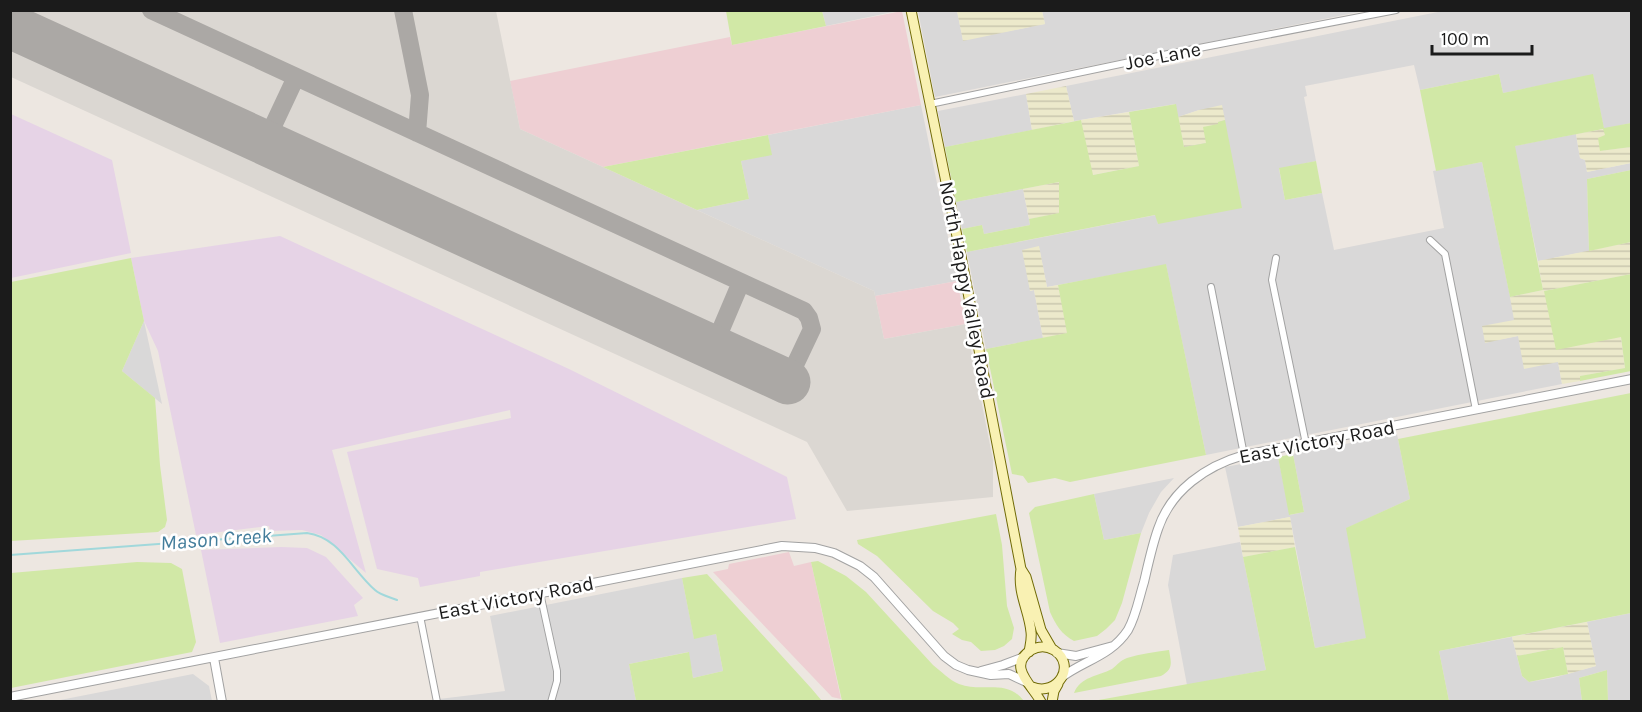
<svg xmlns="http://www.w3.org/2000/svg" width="1642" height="712" font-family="Karla,sans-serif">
  <defs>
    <pattern id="farmland-rules" width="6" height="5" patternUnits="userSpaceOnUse" patternTransform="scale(1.5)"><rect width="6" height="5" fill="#ece9cb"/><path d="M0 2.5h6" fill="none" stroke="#cac7ae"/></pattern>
  </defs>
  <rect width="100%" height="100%" fill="#ede7e1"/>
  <path fill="#d9d8d8" d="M902,10L826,26L822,11Z
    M1124,10L1125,12L1133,10H1277L1278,12L1287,10L1364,11L935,97L918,11H957L963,40L1045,24L1042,11Z
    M1443,11H1631V123L1604,129L1593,75L1503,93L1499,74L1420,90L1414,65L1305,86L1307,96L1304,97L1316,161L1279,169L1285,200L1322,193L1334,250L1444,228L1433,171L1482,162L1515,320L1486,342L1518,336L1558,362L1562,384L1206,455L1166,265L1047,287L1039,247L1030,291L1034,290L1043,338L986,349L967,252L1156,215L1158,224L1199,110L1178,117L1175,104L1074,121L1066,86Z
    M1026,94L1032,130L945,147L938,111Z
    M921,105L957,281L875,296L874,291L697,210L749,199L741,161L771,154L768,135Z
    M1576,134L1580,158L1585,160L1587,172L1631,163V170L1587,179L1589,251L1538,261L1514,146Z
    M1023,189L1030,225L984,234L982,225L962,229L956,202Z
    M144,321L162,404L122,371Z
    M1397,434L1410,499L1347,528L1367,638L1315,648L1290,517L1238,527L1225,467L1278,457L1290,515L1304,512L1293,454Z
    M1174,478L1161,492L1149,513L1141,533L1104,540L1094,494Z
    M1240,542L1266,670L1187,685L1168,585L1173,555Z
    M682,578L694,638L716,634L723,671L693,678L688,652L629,664L636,701L439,702V699L505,691L490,616Z
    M1631,613V701H1608L1607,670L1579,678L1582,701H1449L1439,651L1512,637L1522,676L1529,682L1553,678L1596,666L1587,622Z
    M193,674L209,686L212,701H55Z"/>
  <path fill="#eecfd3" d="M902,11L921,105L603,167L520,129L510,81L730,37L732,45Z
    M957,281L966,324L884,339L875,296Z
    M789,552L794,566L811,562L841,699L832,697L713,572L728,569L729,564Z"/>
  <path fill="#e6d3e6" d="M11,114L112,160L131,253L11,278Z
    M280,236L569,369L787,477L796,519L480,572V576L420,587L418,578L377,569L347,452L511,418L510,410L332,450L366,573L321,535L302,530L270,531L269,526L196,535L158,351L144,321L131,258Z
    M281,547L307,548L326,557L363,598L354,605L358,616L220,643L201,550Z"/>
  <path fill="#dbd7d2" d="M11,10L496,11L520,129L874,291L884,339L966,324L993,460V497L847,511L807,442L11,77Z"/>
  <path fill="url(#farmland-rules)" d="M957,11H1042L1045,24L963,41Z
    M1066,86L1074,121L1032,130L1026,94Z
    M1222,105L1225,120L1218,122V124L1206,143L1184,147L1178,117L1199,110Z
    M1129,112L1139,166L1092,175L1081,120Z
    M1604,129L1605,135L1600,151L1631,147V163L1587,172L1585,160L1580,158L1576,134Z
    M1059,182L1060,213L1029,219L1023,189Z
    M1631,242V274L1544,291L1621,337L1625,368L1580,376V381L1562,384L1558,362L1524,369L1518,336L1485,343L1482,326L1514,320L1510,297L1543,290L1538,261Z
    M1039,246L1047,287L1058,285L1068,333L1043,338L1034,290L1030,291L1022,250Z
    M1290,517L1295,547L1243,557L1238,527Z
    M1587,622L1596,666L1568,674L1563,647L1517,656L1512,637Z"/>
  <path fill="#d1e8a6" d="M726,11H822L826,26L732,45Z
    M1499,74L1503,93L1593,74L1604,128L1631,123V147L1600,151L1598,138L1605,135L1603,129L1515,146L1543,290L1510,297L1482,162L1436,171L1420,90Z
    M1176,104L1184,147L1206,143L1203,127L1218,124V122L1225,120L1242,208L1158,224L1155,215L967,252L962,229L982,225L984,234L1030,225L1029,219L1059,213V182L956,202L945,147L1081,120L1093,175L1139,166L1129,112Z
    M768,135L772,155L741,161L749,199L697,210L603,167Z
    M1316,161L1322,193L1285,200L1279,168Z
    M1631,170V242L1589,251L1587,179Z
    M131,258L144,321L122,371L155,398L160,465L167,520L165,527L158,532L11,541V282Z
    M1166,264L1206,455L1070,482L1055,478L1028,483L1023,476L1012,474L986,349L1067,333L1058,285Z
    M1631,274V371L1580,381V376L1625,368L1621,337L1556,350L1544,291Z
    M1631,393V613L1439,651L1449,701H1093L1266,670L1243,557L1295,547L1315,648L1366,638L1346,528L1410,499L1398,439Z
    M1293,454L1304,512L1289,515L1278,457Z
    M1094,494L1104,540L1141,533L1122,603L1115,620L1106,629L1097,636L1074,641C1061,634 1056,625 1050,612L1029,513L1035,507Z
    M996,514L1002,545L1007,606L1014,628L1012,639L1004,646L995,650L981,651L971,642L962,640L952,634L959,629L953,623L933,611L877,556L858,544L857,540Z
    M818,561L846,576L866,592L933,665C941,671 949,680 959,684C983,693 1006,678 1024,701H842L811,562Z
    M137,562L171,563L182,569L196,642L192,652L11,688V573Z
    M707,574L811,688L822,701H636L629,664L689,652L693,678L723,671L716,634L694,639L682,578Z
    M1563,647L1568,674L1529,682L1522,676L1517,656Z
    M1169,650C1171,662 1174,669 1161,676L1074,693C1080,677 1098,676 1112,669C1117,665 1121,660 1127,658C1140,654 1155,652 1169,650Z
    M1607,670L1608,701H1582L1579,678Z"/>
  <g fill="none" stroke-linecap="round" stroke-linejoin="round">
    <path stroke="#a1d8db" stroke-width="2" d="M10,555L307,533C339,537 352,570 375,590C380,595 390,597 397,600"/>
    <path stroke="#aba8a5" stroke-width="18" d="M151,10L804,311L809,318L812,329L794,367L780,379
      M403,10L420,95L417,133
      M265,143L296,77
      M713,348L741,282"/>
    <path stroke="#aba8a5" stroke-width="45" d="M10,26L788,382"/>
    <defs>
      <path id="minor" d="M930,104L1168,54L1396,10
        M1430,240L1445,254L1476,410
        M1276,258L1272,280L1306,444
        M1211,287L1244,455
        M540,593L557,671V681L551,702
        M420,616L437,702"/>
      <path id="tertiary" d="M1057,653L1076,656L1113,646
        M214,658L222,702
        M981,671L1003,665L1024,657
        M1062,677C1085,660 1111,656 1128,630C1136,616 1139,598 1144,582C1148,565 1152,546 1158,529C1171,490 1206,466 1244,455L1632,379
        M10,697L782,546L815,548L834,553L860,566L874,577L944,656L956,665L968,670L991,675L1009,674L1026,682"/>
      <path id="secondary" d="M911,10L961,256L1021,569L1026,577L1041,630L1052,649
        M1021,569C1017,593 1029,610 1031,632C1032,639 1030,645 1029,652
        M1032,687C1058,697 1077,665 1054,650C1047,646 1038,646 1031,650C1006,666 1033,686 1041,702
        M1052,702L1054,691L1058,684"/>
    </defs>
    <use href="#minor" stroke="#a2a2a2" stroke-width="8"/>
    <use href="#tertiary" stroke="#a2a2a2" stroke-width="10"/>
    <use href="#secondary" stroke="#706a05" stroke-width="11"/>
    <use href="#minor" stroke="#fff" stroke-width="6"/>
    <use href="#tertiary" stroke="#fff" stroke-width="8"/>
    <use href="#secondary" stroke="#f9f1b3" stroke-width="9"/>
  </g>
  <g text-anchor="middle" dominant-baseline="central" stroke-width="5" stroke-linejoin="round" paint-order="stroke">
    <g font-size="20" fill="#1b1b1b" stroke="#fff">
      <text transform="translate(1163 56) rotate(-11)">Joe Lane</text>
      <text transform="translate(967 290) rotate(79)">North Happy Valley Road</text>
      <text transform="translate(1317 442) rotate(-11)">East Victory Road</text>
      <text transform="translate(516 598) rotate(-11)">East Victory Road</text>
    </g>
    <g font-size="21" font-style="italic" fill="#437d9b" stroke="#fff">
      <text transform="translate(216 539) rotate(-4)">Mason Creek</text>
    </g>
  </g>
  <rect width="1642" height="712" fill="none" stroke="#1b1b1b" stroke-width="24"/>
  <path d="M1432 45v9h100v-9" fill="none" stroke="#1b1b1b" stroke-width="3"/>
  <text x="1441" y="45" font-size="18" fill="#1b1b1b" stroke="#ffffff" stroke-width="4.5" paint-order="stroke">100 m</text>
</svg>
